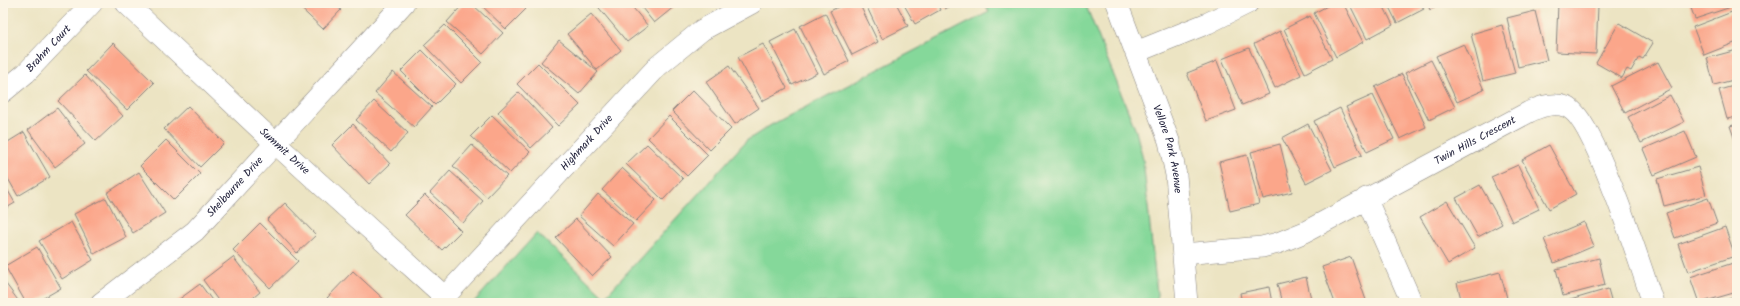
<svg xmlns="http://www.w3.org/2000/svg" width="1740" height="306" font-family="Kalam,sans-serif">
  <rect width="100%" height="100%" fill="#fcf5e5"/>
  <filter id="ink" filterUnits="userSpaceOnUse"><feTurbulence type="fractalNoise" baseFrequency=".025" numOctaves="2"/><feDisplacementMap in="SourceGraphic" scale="8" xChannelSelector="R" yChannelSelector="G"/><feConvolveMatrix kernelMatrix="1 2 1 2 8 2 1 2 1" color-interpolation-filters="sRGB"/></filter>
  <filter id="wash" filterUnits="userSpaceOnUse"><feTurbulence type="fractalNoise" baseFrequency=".012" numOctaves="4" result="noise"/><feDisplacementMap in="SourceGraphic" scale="16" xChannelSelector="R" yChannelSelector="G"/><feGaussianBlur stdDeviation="0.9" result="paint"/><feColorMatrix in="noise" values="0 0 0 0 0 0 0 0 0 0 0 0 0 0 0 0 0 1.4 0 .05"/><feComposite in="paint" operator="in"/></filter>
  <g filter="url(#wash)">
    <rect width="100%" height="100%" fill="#ece4c3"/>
    <path fill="#85d89a" stroke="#547d6a" d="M985,3H1085L1136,131L1143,159L1158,303H473L537,233L605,297L746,141L771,125L989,12Z"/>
    <g id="blocks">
      <path fill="#fba68a" d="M295,3H333L341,10L323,29Z
        M464,3H471L503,33L483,54L447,22Z
        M479,3H520L526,9L506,29Z
        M595,3H629L648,26L627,42Z
        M638,3H672L675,6L654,23Z
        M846,3H859L878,42L852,55L830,11Z
        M865,3H896L908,26L882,39Z
        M903,3H937L940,10L915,24Z
        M942,3H957L945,9Z
        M1333,3H1343L1363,42L1336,57L1314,13Z
        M1349,3H1382L1393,25L1367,39Z
        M1387,3H1420L1424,9L1397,23Z
        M1427,3H1444L1430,10Z
        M1689,3H1737V5L1695,19Z
        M1558,4L1598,6L1596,54L1556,52Z
        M1737,10V42L1704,55L1693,27Z
        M1535,11L1547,60L1518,67L1507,18Z
        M825,13L849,61L824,74L800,26Z
        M591,14L621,50L597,70L567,34Z
        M1310,16L1332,59L1305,73L1284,29Z
        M1619,23L1653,43L1643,59L1639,57L1631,71L1627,69L1622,78L1596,63Z
        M445,25L482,62L461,83L424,45Z
        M1502,25L1515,73L1483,81L1471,34Z
        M795,29L817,73L792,85L770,42Z
        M1280,31L1301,75L1275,88L1254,44Z
        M559,40L598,72L579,94L541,62Z
        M113,43L154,83L127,110L86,71Z
        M763,44L787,88L762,101L738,57Z
        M1464,44L1484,90L1457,102L1436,56Z
        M1249,48L1269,94L1242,105L1222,59Z
        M422,50L456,84L435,105L401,71Z
        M1737,50V79L1714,85L1707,58Z
        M1431,60L1455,107L1429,120L1405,73Z
        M1217,61L1236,110L1206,121L1187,73Z
        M1658,62L1672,88L1625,113L1611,86Z
        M538,63L580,105L558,126L517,84Z
        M729,66L759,108L735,124L706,82Z
        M393,72L432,107L414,127L375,93Z
        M1402,74L1426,127L1400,139L1375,87Z
        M85,75L123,116L96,141L58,101Z
        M1737,85V117L1727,119L1719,90Z
        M693,90L731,129L710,150L672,111Z
        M519,92L552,128L531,148L498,112Z
        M1373,95L1394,139L1367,152L1346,107Z
        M1670,95L1684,122L1641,143L1628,117Z
        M374,101L408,133L391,152L356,120Z
        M188,106L224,143L200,167L164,129Z
        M57,108L85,144L55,167L28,130Z
        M1340,108L1362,155L1335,167L1314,121Z
        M492,115L530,152L510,173L471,136Z
        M669,116L708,155L687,176L648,138Z
        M353,124L390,164L369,184L332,145Z
        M1308,124L1332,170L1306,183L1282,138Z
        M1737,124V146L1730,126Z
        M1685,131L1696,157L1654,175L1643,149Z
        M24,132L50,177L18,196L3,170V145Z
        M166,140L200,174L174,200L140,166Z
        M647,144L683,179L663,200L626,164Z
        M1280,144L1292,192L1263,199L1251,152Z
        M472,145L507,176L487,197L453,166Z
        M1549,145L1576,194L1549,209L1522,160Z
        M1247,155L1259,204L1230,211L1219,162Z
        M1518,165L1539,209L1512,222L1491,177Z
        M1698,167L1706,195L1664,206L1657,179Z
        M622,168L656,200L636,221L602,190Z
        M450,171L483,201L463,223L430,193Z
        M139,172L165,213L133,233L107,193Z
        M3,182L15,203L3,210Z
        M1480,185L1502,224L1478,237L1456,198Z
        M598,194L633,224L613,246L579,216Z
        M425,195L461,231L442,250L405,215Z
        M106,198L126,237L94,254L74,214Z
        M1708,198L1717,223L1675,238L1666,213Z
        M1447,201L1475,248L1448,264L1420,217Z
        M285,203L316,235L297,253L267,220Z
        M576,219L612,257L592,276L556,238Z
        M71,222L93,260L62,279L39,241Z
        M1584,222L1594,246L1554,263L1544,239Z
        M260,223L298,261L270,288L233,250Z
        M1725,227L1735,256L1688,272L1678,244Z
        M37,247L61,288L35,303H26L5,266Z
        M233,257L260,292L247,303H220L203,280Z
        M1351,257L1367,303H1335L1322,267Z
        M1599,258L1605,285L1563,296L1556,269Z
        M1736,262L1737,292L1699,303L1690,277Z
        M353,271L388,303H333L327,298Z
        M1500,272L1507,298L1487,303H1462L1457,283Z
        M1306,277L1312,303H1282L1277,284Z
        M3,280L20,303H3Z
        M200,284L214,303H174Z
        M1269,287L1272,303H1242L1240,293Z
        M1608,289L1612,303H1560Z
        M1737,296V303H1719Z"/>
    </g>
  </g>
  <g filter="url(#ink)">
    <use href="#blocks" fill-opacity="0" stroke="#87837f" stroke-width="1"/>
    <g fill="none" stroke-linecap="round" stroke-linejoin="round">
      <defs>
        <g id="minor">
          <path id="s1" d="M126,3L276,144L445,297"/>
          <path id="s2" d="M1117,3L1169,141L1176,175L1187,303"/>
          <path d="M1136,52L1208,23L1248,3"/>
          <path id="s3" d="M3,92L26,73L92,3"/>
          <path d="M1366,198L1412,303"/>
          <path id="s4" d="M1183,254L1262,247L1278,243L1305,232L1529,112C1541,106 1554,102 1567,107C1594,118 1642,270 1653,303"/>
          <path id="s5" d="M101,303L195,231L404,3"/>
          <path id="s6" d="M439,303L658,66L702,30L752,3"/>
        </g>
      </defs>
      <use href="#minor" stroke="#87837f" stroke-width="22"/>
      <use href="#minor" stroke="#fff" stroke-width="21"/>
    </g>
  </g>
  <g text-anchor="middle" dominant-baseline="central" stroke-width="4" stroke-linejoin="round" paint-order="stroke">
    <g font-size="11" fill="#22223b" stroke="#fcf5e5">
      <text stroke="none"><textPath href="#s3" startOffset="63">Brahm Court</textPath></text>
      <text stroke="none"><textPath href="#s4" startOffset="318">Twin Hills Crescent</textPath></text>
      <text stroke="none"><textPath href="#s6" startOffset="218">Highmark Drive</textPath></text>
      <text stroke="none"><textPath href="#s2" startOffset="155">Vellore Park Avenue</textPath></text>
      <text stroke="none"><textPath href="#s1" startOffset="217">Summit Drive</textPath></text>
      <text stroke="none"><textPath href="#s5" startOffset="178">Shelbourne Drive</textPath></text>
    </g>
  </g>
  <rect width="1740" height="306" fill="none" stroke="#fcf5e5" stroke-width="16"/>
</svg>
